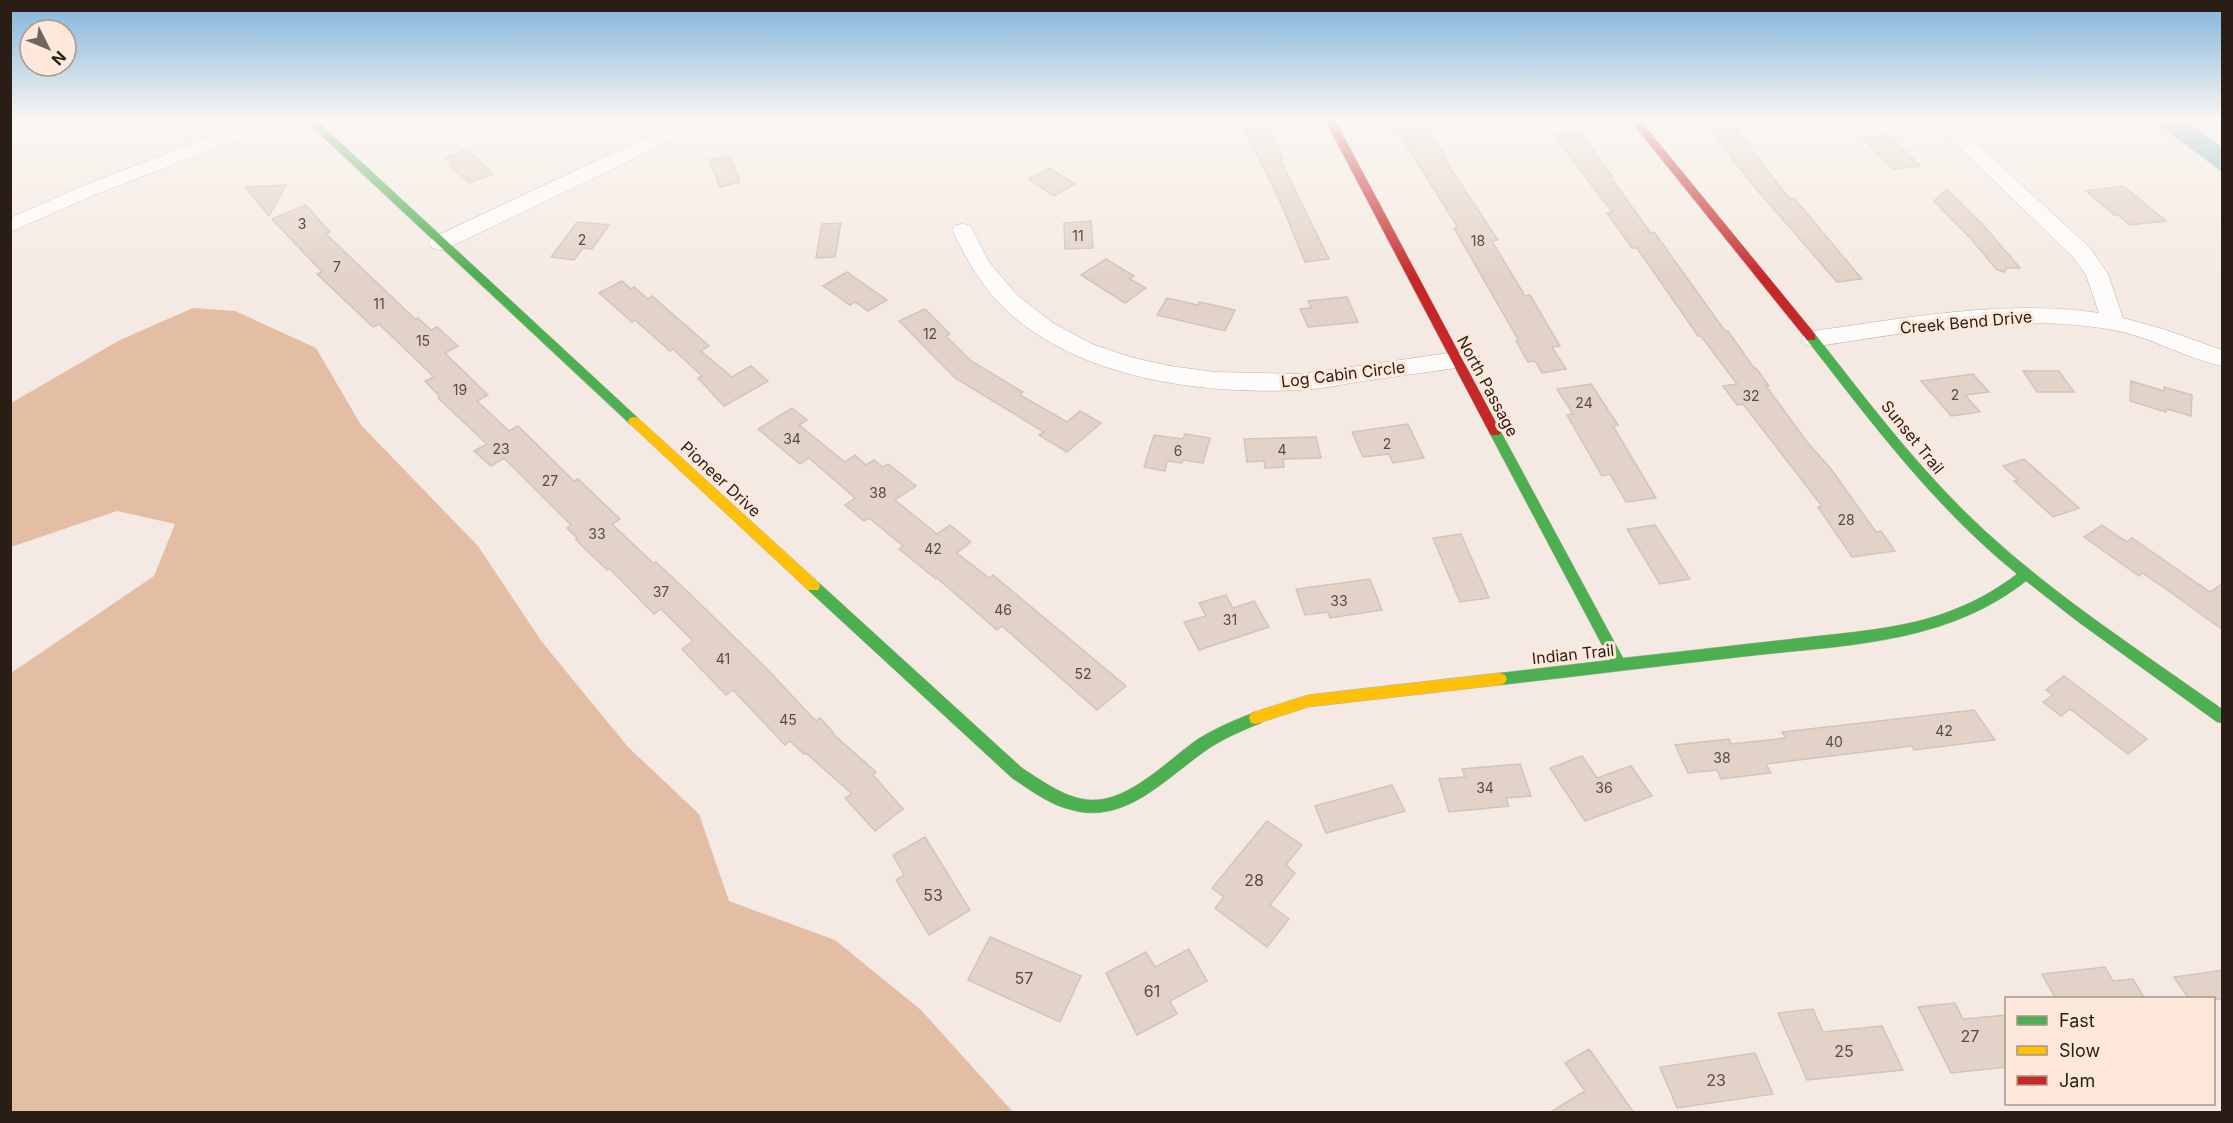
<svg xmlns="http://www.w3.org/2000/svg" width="2233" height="1123" font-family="Inter,sans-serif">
  <rect width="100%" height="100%" fill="#f5eae3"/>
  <path fill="#e3bda4" d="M193,308L235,311L316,348L361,425L478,546L542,642L628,747L699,814L729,901L835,940L921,1010L1013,1112H11V673L154,576L175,524L117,511L11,547V403L120,340Z"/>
  <path fill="#82b1c8" d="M2152,120H2186L2222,147V172Z"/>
  <path fill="#e3d2c7" stroke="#d0c5be" stroke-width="1.5" d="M1391,120H1423L1445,157H1443L1498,240L1492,241L1525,296L1530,295L1560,346L1552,347L1566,369L1542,373L1535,361L1528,362L1516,341H1519L1454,228H1458Z
    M1260,122L1263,129L1270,128L1283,159H1280L1329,259L1305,262L1279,199L1245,130Z
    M1730,122L1789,198H1794L1862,279L1837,282L1752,184L1707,125Z
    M1579,132L1613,177H1610L1651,233L1654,232L1725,331H1728L1754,368H1756L1769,386H1766L1807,442L1831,469L1876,532L1881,531L1895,551L1852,557L1818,507L1822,506L1743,404L1737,405L1723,386L1737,384L1701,336H1698L1637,248H1632L1607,213L1612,212L1554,135Z
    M1889,135L1920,166L1893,169L1862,138Z
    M467,149L493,174L469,183L450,166L453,165L446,158Z
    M730,155L740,182L720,187L709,160Z
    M1049,168L1075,184L1054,196L1029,179Z
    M286,185L269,216L245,187Z
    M2124,186L2166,221L2130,225L2118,215H2114L2086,191Z
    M1947,189L1985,227L2020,268H2007L2004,272L1996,269L1972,240L1934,201Z
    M306,205L330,232L326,234L415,319L418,318L431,330L437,327L458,346L445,353L488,395L477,401L509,431L518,426L574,481L578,479L620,519L612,524L653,563L656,562L688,592L765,667L816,721L820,718L833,732L832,733L876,772L873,775L903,809L875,831L845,798L852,794L806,753L804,754L790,741L785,745L733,690L726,695L682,649L693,641L661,609L654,614L610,569L607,570L576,540L578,539L567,528L571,525L504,458L491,466L474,451L487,444L438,398L440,397L425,381L434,377L379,324L373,327L317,274L322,272L272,219Z
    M1091,221L1093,248L1065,249L1064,223Z
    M577,222L609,225L592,249L583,248L574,260L551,257Z
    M841,223L835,257L816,258L822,224Z
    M1106,259L1134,276L1130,279L1146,288L1125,303L1081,275Z
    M847,272L887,300L868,311L855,302L850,305L823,286Z
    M622,281L631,289L634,287L648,299L652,296L709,346L701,351L732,377L751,366L768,381L724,406L698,378L702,376L673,349L670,351L635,320L632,322L599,293Z
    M1347,297L1358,322L1308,327L1300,309L1311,308L1308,301Z
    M1167,298L1198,305L1199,302L1235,310L1225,331L1157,315Z
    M925,309L950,334L946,336L971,361L1023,392L1020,395L1067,422L1080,411L1101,423L1067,452L1039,435L1044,432L955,378L899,321Z
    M2023,371H2059L2074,392H2037Z
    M1973,374L1989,392L1965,395L1980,412L1951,416L1921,381Z
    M2131,381L2164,391V387L2192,395L2191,416L2167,409L2166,412L2130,401Z
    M1591,384L1618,425L1613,426L1656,498L1626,502L1610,474L1602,476L1567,415L1573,414L1557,389Z
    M792,408L807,420L799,425L845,462L855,455L866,465L874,460L883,467L888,464L916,486L895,500L937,534L950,525L971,542L957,553L989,578L993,575L1126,686L1097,710L1002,626L997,630L937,578L936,579L899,549L903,546L869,518L864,521L845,505L855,498L809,458L800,464L758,429Z
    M1408,424L1424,458L1393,463L1389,454L1363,457L1352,432Z
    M1185,434L1210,438L1203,463L1183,460L1182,463L1167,461L1165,471L1144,467L1154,435L1183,439Z
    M1316,437L1321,458L1283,459L1284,467L1265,468L1264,461L1247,462L1244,439Z
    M2024,459L2079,508L2053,517L2014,481L2018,480L2003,466Z
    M1655,525L1690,579L1660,584L1627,529Z
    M2102,525L2127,542L2132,538L2210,592L2223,583V630L2166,589L2142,573L2139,576L2084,537Z
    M1461,534L1489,598L1460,602L1433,538Z
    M1370,579L1382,610L1330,618L1328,612L1305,615L1296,589Z
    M1226,595L1233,608L1254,601L1269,627L1199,650L1184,622L1206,616L1199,603Z
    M2064,676L2147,739L2128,754L2070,709L2061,716L2043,702L2053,695L2046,690Z
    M1974,710L1995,740L1914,750L1912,746L1766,764L1771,773L1721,779L1717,770L1688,773L1675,745L1729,739L1731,744L1786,738L1782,732Z
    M1582,756L1597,778L1631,766L1652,796L1585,821L1550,768Z
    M1520,764L1531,796L1506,798L1509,806L1449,812L1439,779L1465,777L1462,769Z
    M1392,785L1405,811L1326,833L1315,806Z
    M1267,821L1302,845L1286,865L1295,873L1270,905L1289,919L1267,947L1215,908L1224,897L1212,888Z
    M925,837L970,910L929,935L896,880L904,875L893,855Z
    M990,937L1081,976L1060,1022L968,980Z
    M1189,949L1207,981L1170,1001L1177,1014L1137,1035L1106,973L1146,952L1155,967Z
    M2105,967L2113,981L2133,979L2145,999H2056L2042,974Z
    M2223,970V999H2189L2174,977Z
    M1955,1003L1963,1019L2007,1015V1067L1951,1073L1918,1007Z
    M1813,1009L1823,1032L1882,1026L1903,1070L1807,1080L1778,1013Z
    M1589,1049L1634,1113H1549L1585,1091L1565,1063Z
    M1755,1053L1773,1094L1677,1108L1660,1067Z"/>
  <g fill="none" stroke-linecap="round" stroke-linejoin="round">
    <defs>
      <path id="street" d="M253,120H280L278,124L94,195L10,232V218L80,187Z
        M683,120H708L706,124L448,248L440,250L432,248L429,243L432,238Z
        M1931,120H1951L2089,247L2108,274L2123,318L2163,329L2222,350V366C2185,358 2151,337 2114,330C2013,312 1912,332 1813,347L1805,344L1801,339L1805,334L1813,331C1908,318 2004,299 2099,313L2086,275L2073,257Z
        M963,224L970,225L989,262L1018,296L1053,323L1092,344L1130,357L1170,366L1215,372L1302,374L1456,352L1464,354L1468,360L1464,366L1456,368C1423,373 1390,377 1357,382C1338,385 1321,389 1302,390C1204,395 1075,379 1002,306C980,284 966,258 952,230L956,225Z"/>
      <path id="fast" d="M305,120H316L638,418L640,421L638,424H630Z
        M1811,333L1815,334C1869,403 1921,472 1985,531C2058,598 2142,652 2222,709V723L2217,722L2077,621L2026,581C1944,646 1839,645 1740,657C1659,666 1580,676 1500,685L1495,683L1493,679L1495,675L1500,673L1610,660L1489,432L1495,428L1501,432L1623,658C1679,652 1736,645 1792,639C1877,629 1946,628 2017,574C1934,507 1872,423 1807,340L1805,337Z
        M813,581L818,582L1022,768C1044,782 1066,799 1092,800C1130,801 1169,759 1198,739C1216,728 1236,719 1256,712L1261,713L1263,718L1261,723C1243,730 1225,738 1208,749C1167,777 1126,825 1072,810C1050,805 1030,790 1012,778L808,590L806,586L808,582Z"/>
      <path id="slow" d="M634,417L638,418L818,582L820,586L818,590H808L630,424L628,421L630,418Z
        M1500,673L1505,675L1507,679L1505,683L1500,685L1308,707L1256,724L1251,723L1249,718L1251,713L1308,695Z"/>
      <path id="jam" d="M1325,120H1335L1501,432L1499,435H1491L1489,432Z
        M1630,120H1640L1815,334V340H1807Z"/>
    </defs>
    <use href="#street" stroke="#bbb0a9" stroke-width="1"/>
    <use href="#fast" stroke="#bbb0a9" stroke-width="1"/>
    <use href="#slow" stroke="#bbb0a9" stroke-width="1"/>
    <use href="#jam" stroke="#bbb0a9" stroke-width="1"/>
    <use href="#street" fill="#fefcfb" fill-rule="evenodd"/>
    <use href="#fast" fill="#4caf50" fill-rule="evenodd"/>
    <use href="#slow" fill="#ffc107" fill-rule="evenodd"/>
    <use href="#jam" fill="#c62828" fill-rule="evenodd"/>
  </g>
  <linearGradient id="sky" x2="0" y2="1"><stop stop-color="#7fb3db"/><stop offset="0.43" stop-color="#faf6f2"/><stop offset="1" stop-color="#faf6f2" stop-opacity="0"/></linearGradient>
  <rect width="2233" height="277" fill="url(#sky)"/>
  <g text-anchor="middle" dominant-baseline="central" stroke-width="6" stroke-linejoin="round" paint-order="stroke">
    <g font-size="14" fill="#584b43">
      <text x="302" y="223">3</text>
      <text x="1078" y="235">11</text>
      <text x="582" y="239">2</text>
      <text x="1478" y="240">18</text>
      <text x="337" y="266">7</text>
      <text x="379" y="303">11</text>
      <text x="930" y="333">12</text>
      <text x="423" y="340">15</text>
      <text x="460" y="389">19</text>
      <text x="1955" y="394">2</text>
      <text x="1751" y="395">32</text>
      <text x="1584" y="402">24</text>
      <text x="792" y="438">34</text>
      <text x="1387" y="443">2</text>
      <text x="501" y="448">23</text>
      <text x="1282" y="449">4</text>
      <text x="1178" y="450">6</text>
      <text x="550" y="480">27</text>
      <text x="878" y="492">38</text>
      <text x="1846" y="519">28</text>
      <text x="597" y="533">33</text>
      <text x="933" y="548">42</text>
      <text x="661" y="591">37</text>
      <text x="1339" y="600">33</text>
      <text x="1003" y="609">46</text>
      <text x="1230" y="619">31</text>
      <text x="723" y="658">41</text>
      <text x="1083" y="673">52</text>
      <text x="788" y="719">45</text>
      <text x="1944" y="730">42</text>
      <text x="1834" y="741">40</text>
      <text x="1722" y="757">38</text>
      <text x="1485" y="787">34</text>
      <text x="1604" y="787">36</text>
    </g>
    <g font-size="16" fill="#291d16" stroke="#fde8db">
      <text transform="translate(1966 322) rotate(-5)">Creek Bend Drive</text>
      <text transform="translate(1343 374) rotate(-7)">Log Cabin Circle</text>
      <text transform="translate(1488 386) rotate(62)">North Passage</text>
      <text transform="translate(1913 437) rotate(51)">Sunset Trail</text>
      <text transform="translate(721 479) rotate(43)">Pioneer Drive</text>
      <text transform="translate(1573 654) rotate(-6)">Indian Trail</text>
    </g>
    <g font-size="16" fill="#584b43">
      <text x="1254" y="880">28</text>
      <text x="933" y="895">53</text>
      <text x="1024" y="978">57</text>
      <text x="1152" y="991">61</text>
      <text x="1970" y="1036">27</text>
      <text x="1844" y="1051">25</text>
      <text x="1716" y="1080">23</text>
    </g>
  </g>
  <rect width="2233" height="1123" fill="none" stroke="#291d16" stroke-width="24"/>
  <rect x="2005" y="997" width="210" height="108" fill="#fde8db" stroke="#a8978c" stroke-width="1.5"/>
  <rect x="2017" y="1016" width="30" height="9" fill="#4caf50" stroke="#a8978c" stroke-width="1.5"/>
  <text x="2059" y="1027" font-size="18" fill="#291d16">Fast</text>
  <rect x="2017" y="1046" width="30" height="9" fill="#ffc107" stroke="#a8978c" stroke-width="1.5"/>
  <text x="2059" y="1057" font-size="18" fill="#291d16">Slow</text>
  <rect x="2017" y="1076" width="30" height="9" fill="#c62828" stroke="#a8978c" stroke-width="1.5"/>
  <text x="2059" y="1087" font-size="18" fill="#291d16">Jam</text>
  <g transform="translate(48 48) rotate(133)"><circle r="28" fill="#fde8db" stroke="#a8978c" stroke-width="1.5"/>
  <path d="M0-4.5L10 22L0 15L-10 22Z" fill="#70655e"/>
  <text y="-9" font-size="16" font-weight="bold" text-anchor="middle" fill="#291d16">N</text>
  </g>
</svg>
